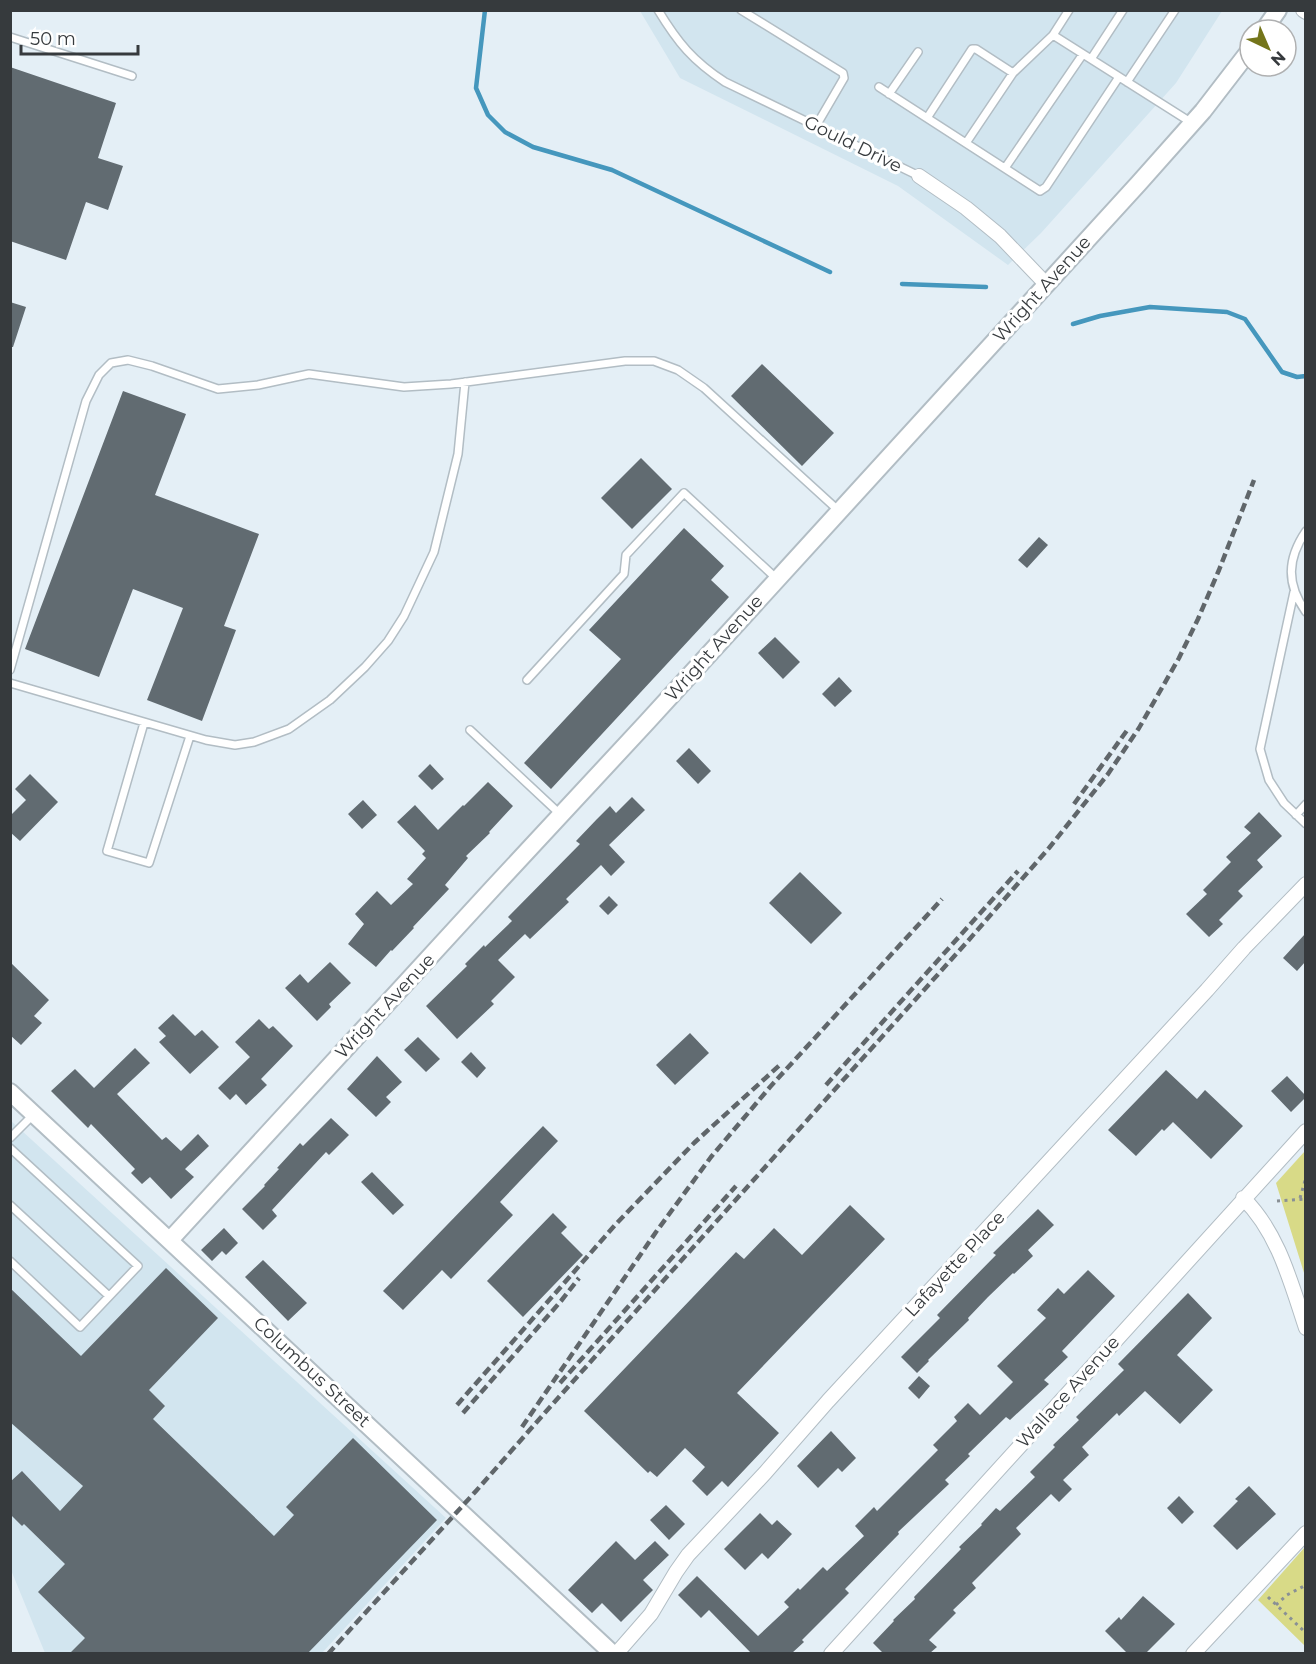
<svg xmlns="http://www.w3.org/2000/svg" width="1316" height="1664" font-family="Montserrat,sans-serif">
  <rect width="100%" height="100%" fill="#e4eff6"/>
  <path fill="#d2e5ef" d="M640,11H1222L1176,83L1041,233L1008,265L898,186L680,78Z
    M10,1120L446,1518L322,1653H45L11,1570Z"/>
  <path fill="#d8da87" d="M1305,1151V1276L1276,1183Z
    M1305,1547V1646L1258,1600Z"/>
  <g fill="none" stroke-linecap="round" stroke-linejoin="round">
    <path stroke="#4597bd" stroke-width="4.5" d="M485,10L476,88L488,115L505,132L533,147L612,170L830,272
      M902,284L986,287
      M1073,324L1100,316L1150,307L1227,312L1245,319L1282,372L1297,377L1306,376"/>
  </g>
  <path fill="#616b71" d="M10,67L116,103L98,158L123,166L108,210L86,202L66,260L10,241Z
    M10,302L26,307L13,347H10Z
    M762,364L834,433L802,466L731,396Z
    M123,391L186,414L155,495L259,534L224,626L236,630L202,721L147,700L183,608L133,589L99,677L25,649Z
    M641,458L672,489L632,529L601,498Z
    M684,528L724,566L711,580L729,597L551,789L524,763L621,659L589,630Z
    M1039,537L1048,545L1027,568L1018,560Z
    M775,637L800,662L783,679L758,653Z
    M839,677L852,691L835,707L822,694Z
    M689,748L711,771L698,784L676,761Z
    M430,764L444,779L432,790L418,776Z
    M30,774L58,802L20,841L10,832V816L26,800L15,789Z
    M488,782L513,806L489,832L490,833L466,856L468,858L445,885L449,889L413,927L414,928L392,951L391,950L376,967L348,944L364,924L355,914L377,891L391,905L413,884L407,879L426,858L422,854L425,851L397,822L415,805L438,830L463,805L464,806Z
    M632,797L645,810L609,845L625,862L611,876L601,865L566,899L569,902L530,939L525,934L498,960L515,977L491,1001L494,1004L457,1039L426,1006L467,966L465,964L484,945L485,947L512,921L508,917L580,844L576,841L597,819L610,806L616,813Z
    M363,800L377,815L362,829L348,814Z
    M1259,812L1282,836L1257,860L1263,867L1238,891L1243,896L1219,920L1223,924L1209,937L1186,914L1207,894L1203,890L1231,862L1226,857L1251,833L1244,827Z
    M800,872L842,913L811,944L769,903Z
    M609,896L618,905L608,915L599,906Z
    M1305,934V962L1297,971L1283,958Z
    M10,962L49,1000L34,1016L42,1023L21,1045L10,1035Z
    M330,962L351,983L329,1004L331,1007L317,1021L285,988L300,974L308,983Z
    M173,1014L195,1036L202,1030L219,1047L190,1074L159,1042L166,1036L158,1028Z
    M259,1019L269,1029L273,1026L293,1046L261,1079L267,1085L246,1105L236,1094L230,1100L218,1088L250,1057L235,1042Z
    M690,1033L709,1053L675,1085L656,1065Z
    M418,1037L440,1059L426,1072L404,1050Z
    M135,1048L150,1063L117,1094L162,1140L166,1137L181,1151L198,1134L209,1146L185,1169L194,1177L171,1199L150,1177L142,1184L131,1173L135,1169L91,1124L88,1128L51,1091L75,1069L94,1088Z
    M471,1052L486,1068L477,1078L461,1062Z
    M377,1056L402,1082L386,1097L391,1102L376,1117L347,1089Z
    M1166,1070L1197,1099L1205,1090L1243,1126L1211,1159L1173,1122L1164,1131L1162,1129L1136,1156L1108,1130Z
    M1287,1076L1305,1095V1098L1291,1112L1271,1091Z
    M331,1118L349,1135L329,1155L326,1152L272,1210L277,1216L263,1230L242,1209L265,1186L264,1185L279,1169L277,1168L300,1143L303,1146Z
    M543,1126L558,1141L500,1202L513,1215L451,1279L442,1270L403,1310L383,1291Z
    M372,1172L404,1205L393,1215L361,1182Z
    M850,1205L885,1239L737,1393L779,1433L728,1487L722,1481L707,1496L692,1481L705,1467L685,1448L657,1477L650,1471L648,1473L584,1411L736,1252L744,1259L774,1228L802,1255Z
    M1038,1209L1054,1225L1028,1250L1033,1256L1014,1274L1013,1273L988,1297L968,1318L969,1320L928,1360L929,1361L917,1373L901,1357L940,1318L937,1315L996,1255L993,1253Z
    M553,1213L567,1227L561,1233L583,1255L523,1317L487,1281Z
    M224,1228L238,1243L226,1255L222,1251L212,1261L201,1250Z
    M263,1260L307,1303L288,1321L245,1277Z
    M166,1268L218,1318L149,1390L165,1406L153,1419L274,1536L294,1515L286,1507L353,1438L437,1520L308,1653H70L85,1638L38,1592L65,1564L24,1524L22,1526L10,1514V1482L22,1471L60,1511L83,1486L10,1422V1288L81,1356Z
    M1088,1270L1115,1296L1062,1351L1068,1357L1044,1380L1049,1384L1010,1420L1006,1417L968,1454L970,1456L945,1480L949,1484L898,1532L899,1534L845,1589L849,1593L802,1640L804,1642L792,1653H751L709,1610L701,1618L678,1595L697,1576L758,1636L789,1607L784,1602L798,1588L800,1590L823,1567L827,1571L864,1536L855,1526L874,1507L877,1511L938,1450L933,1445L957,1421L954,1417L968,1403L980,1415L1013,1382L997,1366L1046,1318L1037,1310L1058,1288L1064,1294Z
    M1188,1293L1212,1318L1177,1355L1213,1390L1180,1424L1145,1391L1119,1416L1117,1413L1082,1447L1089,1455L1063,1480L1072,1489L1059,1502L1051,1494L1016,1528L1021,1534L972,1583L976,1588L953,1610L956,1613L929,1640L937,1647L930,1653H883L873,1643L894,1621L893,1620L915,1599L914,1597L961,1549L959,1547L982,1525L981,1524L996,1508L1000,1511L1035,1477L1030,1472L1055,1447L1053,1445L1079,1420L1076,1417L1124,1370L1118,1364Z
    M919,1376L930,1386L919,1399L908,1388Z
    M831,1431L856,1458L842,1472L838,1468L818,1488L797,1466Z
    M1249,1486L1276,1514L1237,1550L1213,1526L1238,1501L1235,1499Z
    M1179,1496L1194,1512L1182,1524L1167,1508Z
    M666,1505L685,1524L669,1540L650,1520Z
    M760,1513L772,1525L777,1520L792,1534L768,1559L762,1553L745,1570L724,1549Z
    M616,1541L635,1560L655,1541L669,1555L643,1580L653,1590L621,1622L602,1603L592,1613L568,1590Z
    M1143,1596L1175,1624L1146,1653H1127L1105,1631L1119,1617L1121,1620Z"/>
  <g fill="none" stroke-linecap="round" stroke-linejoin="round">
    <defs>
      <path id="service" d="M658,10C678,43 693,61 725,82L919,176
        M741,10L843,73L844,78L816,126
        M1069,10L1053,35L1192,123
        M10,37L132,76
        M1091,59L1123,10
        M1127,82L1175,10
        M879,87L1040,191L1046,187L1119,77
        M889,94L918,52
        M927,118L972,49H976L1013,73
        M966,143L1013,73L1053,35
        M1005,168L1083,54
        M1306,531C1287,559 1286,584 1306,612
        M1294,592L1260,749L1269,780L1284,803L1306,824
        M10,670L86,401L99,375L111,363L128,360L152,366L218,389L258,385L309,374L404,387L451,384L625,361H654L678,370L704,388L839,511
        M527,680L624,574L626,555L684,493L777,579
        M10,683L206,740L235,745L254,742L289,729L330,700L365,667L388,641L404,616L434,552L458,454L465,382
        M144,723L107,851L149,863L190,736
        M470,730L561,815
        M1296,815L1306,804
        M10,1138L34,1114
        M10,1148L138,1266L80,1327L10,1261
        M10,1205L109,1296"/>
      <path id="minor" d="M1303,10L1306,12
        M919,176L966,208L1000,236L1046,284
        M1243,1198C1278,1232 1291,1283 1306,1328
        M616,1654L651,1614L676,1572L688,1555L765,1473L828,1401L1207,990L1244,948L1306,884
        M831,1654L1306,1131
        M1193,1654L1306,1533"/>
      <path id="tertiary" d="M1264,30L1278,10
        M10,1092L613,1654
        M170,1240L492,889L647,722L1139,183L1203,111L1250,50"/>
    </defs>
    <use href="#service" stroke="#b2bdc4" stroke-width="10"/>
    <use href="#minor" stroke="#b2bdc4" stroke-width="16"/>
    <use href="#tertiary" stroke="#b2bdc4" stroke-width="20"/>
    <path stroke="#899095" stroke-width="3" stroke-dasharray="3 4.5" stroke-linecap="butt" d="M1300,1198L1306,1177
      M1277,1201L1306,1199
      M1268,1597L1306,1633
      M1276,1605L1287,1595L1306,1585"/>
    <use href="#service" stroke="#fff" stroke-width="7"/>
    <use href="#minor" stroke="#fff" stroke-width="14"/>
    <use href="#tertiary" stroke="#fff" stroke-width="16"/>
    <path stroke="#60666a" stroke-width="4.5" stroke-dasharray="9 4.5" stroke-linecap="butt" d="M1074,804L1128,729
      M826,1085L1018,871
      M560,1383L736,1186
      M457,1405L616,1224L694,1143L782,1063
      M463,1413L561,1301L579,1278
      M522,1427L656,1232L711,1157L770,1087L942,899
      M328,1654L476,1491L550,1407L967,942L1049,848L1108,774L1139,728L1179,658L1198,619L1219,570L1254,480"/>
  </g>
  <g text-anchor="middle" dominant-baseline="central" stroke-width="6" stroke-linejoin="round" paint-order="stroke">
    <g font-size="18" fill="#363a3d" stroke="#fff">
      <text transform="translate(853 144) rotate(26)">Gould Drive</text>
      <text transform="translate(1042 289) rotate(-48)">Wright Avenue</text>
      <text transform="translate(714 648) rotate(-48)">Wright Avenue</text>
      <text transform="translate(385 1006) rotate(-47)">Wright Avenue</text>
      <text transform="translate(955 1264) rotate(-47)">Lafayette Place</text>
      <text transform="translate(312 1372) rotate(43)">Columbus Street</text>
      <text transform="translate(1068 1392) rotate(-48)">Wallace Avenue</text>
    </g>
  </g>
  <rect width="1316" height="1664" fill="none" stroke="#363a3d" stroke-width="24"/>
  <g transform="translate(1268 48) rotate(136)"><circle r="28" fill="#ffffff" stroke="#afb0b1" stroke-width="1.5"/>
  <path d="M0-4.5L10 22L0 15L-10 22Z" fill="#74751a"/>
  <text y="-9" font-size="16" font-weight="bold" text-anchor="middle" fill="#363a3d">N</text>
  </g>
  <path d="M21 45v9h117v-9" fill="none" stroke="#363a3d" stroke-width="3"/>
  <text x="30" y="45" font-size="18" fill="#363a3d" stroke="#ffffff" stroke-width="4.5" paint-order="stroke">50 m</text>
</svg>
